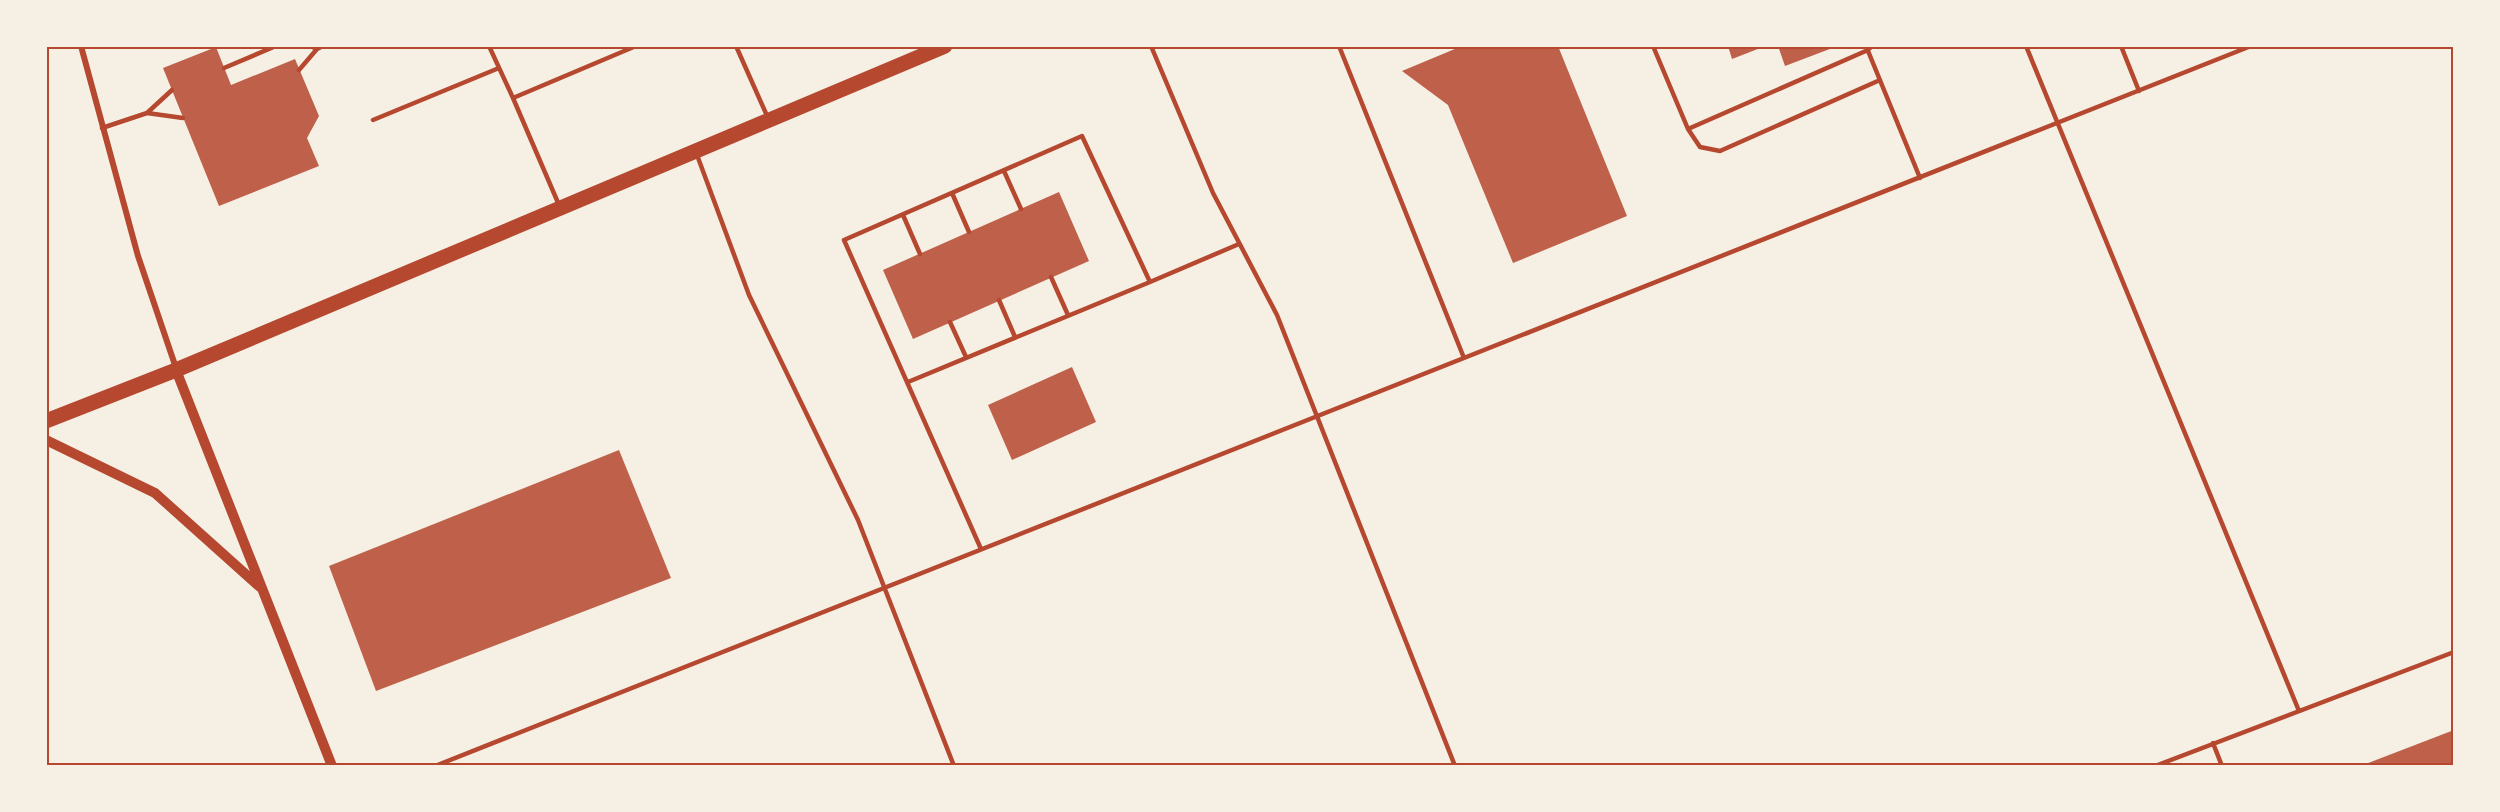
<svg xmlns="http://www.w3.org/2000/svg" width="2500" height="812" font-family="Arial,sans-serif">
  <rect width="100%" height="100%" fill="#f6efe4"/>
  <path fill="#bf614a" d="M1462,46H1558L1627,216L1513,263L1448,105L1402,71Z
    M1728,46H1763V47L1732,59Z
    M1778,46H1835V47L1785,66Z
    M216,47L231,85L295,59L319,116L307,138L319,166L219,206L163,68Z
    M1059,192L1089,261L913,339L883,270Z
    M1072,367L1096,422L1012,460L988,405Z
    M619,450L671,578L376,691L329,566Z
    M2454,730V766H2363V765Z"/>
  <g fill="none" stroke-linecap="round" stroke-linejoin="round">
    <path stroke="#b5482f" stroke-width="4.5" d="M310,46L317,49L323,46
      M489,46L513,98
      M736,46L768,118
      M1151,46L1213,193L1277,315L1455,766
      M1339,46L1464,358
      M1653,46L1688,129L1700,147L1720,151L1880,80
      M1866,46L1920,178
      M2026,46L2299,711
      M2121,46L2139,91
      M224,68L276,46
      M299,70L317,49
      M147,113L183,118
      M373,120L499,68
      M102,128L147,113L172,90
      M1688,129L1868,50L1872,46
      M697,155L749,295L858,520L954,766
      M1004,171L1021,209
      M952,193L969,232
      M559,205L513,98L636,46
      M903,215L920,254
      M1051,277L1068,315
      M1150,282L1239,244
      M999,300L1015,337
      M950,322L966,357
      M908,382L1150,282L1082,136L844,240L981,549
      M2213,743L2222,766
      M435,766L2251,46
      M2155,766L2454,652"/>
    <path stroke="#b5482f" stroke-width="6" d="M81,46L138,256L176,368"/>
    <path stroke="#b5482f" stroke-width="10" d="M176,370L332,766
      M46,440L155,493L260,587"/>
    <path stroke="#b5482f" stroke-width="15" d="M46,421L176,370L945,46"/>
  </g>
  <rect width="2500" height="812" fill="none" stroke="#f6efe4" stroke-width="96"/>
  <rect x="48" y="48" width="2404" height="716" fill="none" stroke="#b5482f" stroke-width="2"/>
</svg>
